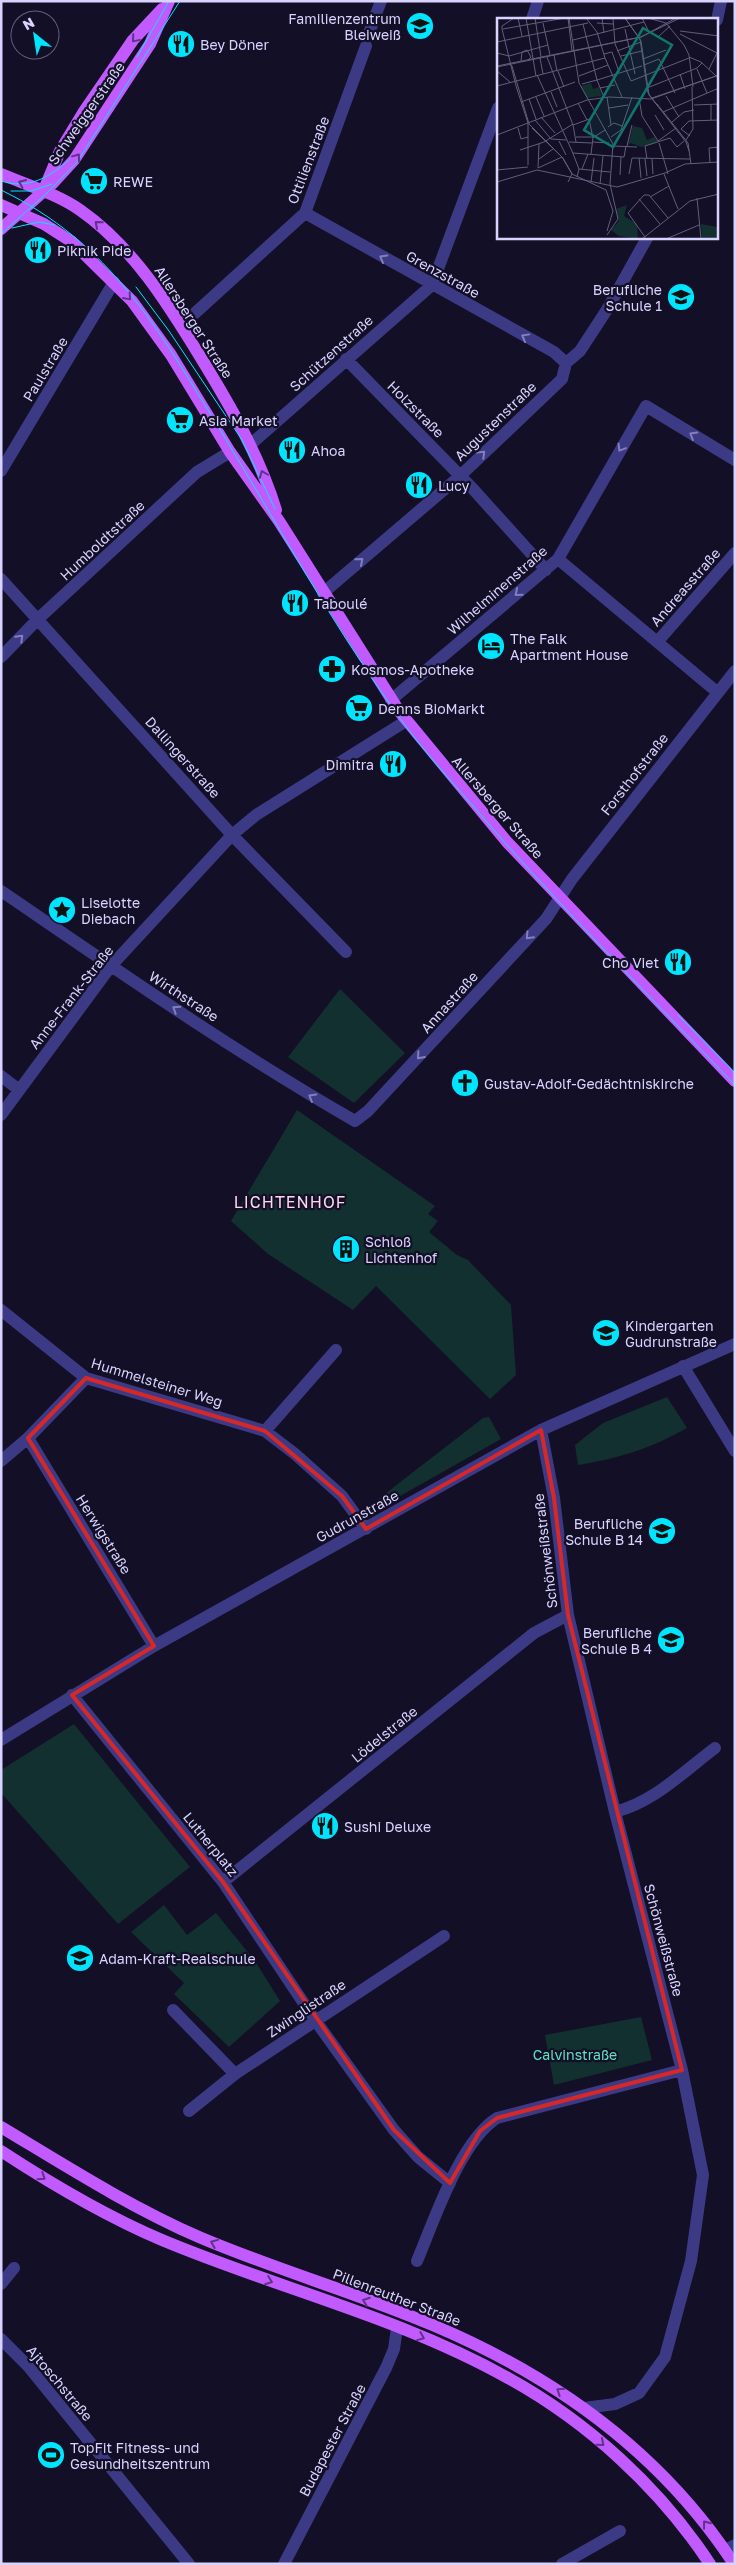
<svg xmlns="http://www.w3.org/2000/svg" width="736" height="2565" font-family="'Golos Text',sans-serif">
  <rect width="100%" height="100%" fill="#130f26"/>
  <path fill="#12302f" d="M340,989L405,1053L354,1103L288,1057Z
    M297,1110L435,1206L428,1214L438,1221L429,1232L457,1255L468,1260L511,1305L516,1375L490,1399L376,1286L353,1310L268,1254L231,1221Z
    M667,1397L687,1428C650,1449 620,1458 578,1465L575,1445L603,1423Z
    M489,1417L501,1439L386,1504L368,1507L483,1418Z
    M74,1724L190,1867L118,1924L1,1793V1770Z
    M164,1905L187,1935L216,1913L255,1961L280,2001L229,2047L174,1994L184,1983L131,1932Z
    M641,2017L652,2060L554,2085L545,2035Z"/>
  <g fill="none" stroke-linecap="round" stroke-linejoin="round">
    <path stroke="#3d3a85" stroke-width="12" d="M532,19L538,1
      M717,20L721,1
      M369,33L381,1
      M305,213L554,352L566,363
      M180,323L194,314L305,213L366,46
      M346,359L473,489L546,570
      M251,444L432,285L498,108
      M1,471L114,282
      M558,559L717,692
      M1,579L232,835L346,952
      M323,593L460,476L562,379L566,363L580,351L608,308L647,238
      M658,641L735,553
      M1,657L38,619L197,472L230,452
      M391,700L558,559L646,406L735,460
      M1,891C117,970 233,1051 355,1121L368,1111L546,919L572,879L735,671
      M1,1076L18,1089
      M1,1115L111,966L232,835L256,815L406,721
      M1,1310L86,1378L265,1431L295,1454L342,1496L366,1529
      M683,1366L735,1451
      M541,1430L554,1498L568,1615L615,1812L682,2070L703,2175L691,2261L665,2357L639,2393L615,2404L584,2408
      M265,1431L336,1350
      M28,1438L154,1646
      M1,1461L28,1438L86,1378
      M72,1695L223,1882L315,2020L394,2130L418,2157L450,2183
      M1,1740L154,1646L541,1430L735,1344
      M615,1812C654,1802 683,1772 715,1748
      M223,1882L534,1633L568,1615
      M173,2010L235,2074
      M189,2111L235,2074L444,1936
      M417,2261C434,2221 460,2141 497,2118L682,2070
      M1,2284L14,2268
      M1,2339L28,2366L189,2564
      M725,2550L735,2545
      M284,2564L386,2368L394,2349L397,2328
      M562,2564L620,2531"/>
    <path stroke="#c25bff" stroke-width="12" d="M1,174C27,185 57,194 80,210C133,247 168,304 201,358C231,407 259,455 276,510
      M43,192L60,151L83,113L133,40L162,9
      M1,205L44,224L72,242L132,301L171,355L230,452L279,521L399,711L507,842L735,1081
      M1,229L53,183L74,160L150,44L169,1
      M1,2127C66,2166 130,2207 199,2237C276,2270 358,2293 435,2326C555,2377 662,2454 734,2564
      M1,2151C53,2185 105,2216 162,2240C276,2288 400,2317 508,2378C588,2422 660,2488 710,2564"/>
    <path stroke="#00e5ff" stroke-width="1" d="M137,57L169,1
      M1,181C29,190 50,177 70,159
      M1,190C111,243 158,329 219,428C276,521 328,618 392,707C414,739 440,769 466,798C551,898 644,990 735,1085
      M11,191H31L52,184
      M12,228L39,222L55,225
      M1,234L47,193L77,162L180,1
      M136,287L169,331L242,440L275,509
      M678,1015L735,1073"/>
  </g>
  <defs><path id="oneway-chevron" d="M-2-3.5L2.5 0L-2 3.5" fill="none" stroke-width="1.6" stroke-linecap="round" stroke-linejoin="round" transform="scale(1.25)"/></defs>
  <g stroke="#623188">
    <use href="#oneway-chevron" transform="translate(135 39) rotate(130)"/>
    <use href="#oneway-chevron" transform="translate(77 157) rotate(-53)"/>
    <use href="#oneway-chevron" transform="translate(22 183) rotate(-156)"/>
    <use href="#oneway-chevron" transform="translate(98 224) rotate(-139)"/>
    <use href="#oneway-chevron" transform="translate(128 297) rotate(49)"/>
    <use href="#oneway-chevron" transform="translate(263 474) rotate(-111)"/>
    <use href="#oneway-chevron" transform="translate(42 2177) rotate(33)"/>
    <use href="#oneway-chevron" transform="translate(214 2243) rotate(-158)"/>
    <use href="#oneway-chevron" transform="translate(269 2281) rotate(20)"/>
    <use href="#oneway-chevron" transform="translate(366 2301) rotate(-160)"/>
    <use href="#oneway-chevron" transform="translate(421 2337) rotate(22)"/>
    <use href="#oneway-chevron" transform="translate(560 2391) rotate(-146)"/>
    <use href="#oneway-chevron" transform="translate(601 2443) rotate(40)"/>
    <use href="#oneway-chevron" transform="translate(706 2524) rotate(-128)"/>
  </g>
  <g stroke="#837fbc">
    <use href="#oneway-chevron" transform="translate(383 258) rotate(-150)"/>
    <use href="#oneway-chevron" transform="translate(525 337) rotate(-151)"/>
    <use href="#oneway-chevron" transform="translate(693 435) rotate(-149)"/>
    <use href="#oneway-chevron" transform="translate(621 448) rotate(121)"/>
    <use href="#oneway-chevron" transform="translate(482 454) rotate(-44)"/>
    <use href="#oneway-chevron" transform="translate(360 561) rotate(-41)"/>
    <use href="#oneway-chevron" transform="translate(518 593) rotate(140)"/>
    <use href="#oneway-chevron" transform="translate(20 638) rotate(-45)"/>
    <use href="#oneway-chevron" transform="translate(529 936) rotate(133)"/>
    <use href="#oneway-chevron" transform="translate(176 1009) rotate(-147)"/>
    <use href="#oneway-chevron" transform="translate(420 1056) rotate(132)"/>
    <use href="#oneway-chevron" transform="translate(312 1097) rotate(-150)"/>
  </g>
  <path fill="none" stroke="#d62828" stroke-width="4" stroke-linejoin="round" d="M86,1378L265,1431L342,1496L366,1529L541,1430L554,1498L568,1615L682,2070L497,2118L480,2131L450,2183L394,2130L223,1882L72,1695L154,1646L28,1438Z"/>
  <defs>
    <symbol id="school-disc" viewBox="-11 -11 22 22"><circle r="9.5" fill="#00e5ff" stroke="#130f26"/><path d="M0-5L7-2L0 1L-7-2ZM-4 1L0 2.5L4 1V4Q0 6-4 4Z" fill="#111"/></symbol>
    <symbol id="restaurant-disc" viewBox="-11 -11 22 22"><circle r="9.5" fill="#00e5ff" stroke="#130f26"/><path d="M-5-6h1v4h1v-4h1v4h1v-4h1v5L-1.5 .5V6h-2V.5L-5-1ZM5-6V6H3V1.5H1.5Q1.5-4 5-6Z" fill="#111"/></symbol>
    <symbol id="supermarket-disc" viewBox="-11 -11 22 22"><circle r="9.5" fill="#00e5ff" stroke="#130f26"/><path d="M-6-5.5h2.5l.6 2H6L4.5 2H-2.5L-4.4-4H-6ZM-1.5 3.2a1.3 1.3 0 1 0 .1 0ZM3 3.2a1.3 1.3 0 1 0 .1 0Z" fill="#111"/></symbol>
    <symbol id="hotel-disc" viewBox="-11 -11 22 22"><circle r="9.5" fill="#00e5ff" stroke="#130f26"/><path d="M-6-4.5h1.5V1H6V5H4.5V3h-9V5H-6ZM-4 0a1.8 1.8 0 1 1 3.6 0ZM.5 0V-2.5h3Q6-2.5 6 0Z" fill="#111"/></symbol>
    <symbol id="pharmacy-disc" viewBox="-11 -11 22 22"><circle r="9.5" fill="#00e5ff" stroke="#130f26"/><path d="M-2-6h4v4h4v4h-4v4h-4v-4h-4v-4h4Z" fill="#111"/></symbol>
    <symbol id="sight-disc" viewBox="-11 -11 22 22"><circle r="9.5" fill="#00e5ff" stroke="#130f26"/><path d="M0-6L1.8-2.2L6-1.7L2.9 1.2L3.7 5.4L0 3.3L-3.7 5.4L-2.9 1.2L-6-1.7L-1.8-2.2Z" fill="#111"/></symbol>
    <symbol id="church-disc" viewBox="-11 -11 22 22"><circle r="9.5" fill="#00e5ff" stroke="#130f26"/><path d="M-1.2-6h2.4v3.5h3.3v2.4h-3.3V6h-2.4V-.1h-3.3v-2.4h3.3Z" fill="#111"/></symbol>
    <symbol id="building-disc" viewBox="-11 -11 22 22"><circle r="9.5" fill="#00e5ff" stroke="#130f26"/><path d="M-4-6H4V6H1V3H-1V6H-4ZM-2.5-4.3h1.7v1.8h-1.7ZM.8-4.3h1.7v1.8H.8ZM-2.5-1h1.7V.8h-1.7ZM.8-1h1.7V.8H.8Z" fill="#111"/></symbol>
    <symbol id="stadium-disc" viewBox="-11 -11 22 22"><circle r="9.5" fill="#00e5ff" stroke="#130f26"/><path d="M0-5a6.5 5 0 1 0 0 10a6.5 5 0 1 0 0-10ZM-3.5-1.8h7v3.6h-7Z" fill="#111"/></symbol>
  </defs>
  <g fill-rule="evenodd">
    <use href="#school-disc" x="404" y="10" width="32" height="32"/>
    <use href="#restaurant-disc" x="165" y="28" width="32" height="32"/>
    <use href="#supermarket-disc" x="78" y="165" width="32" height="32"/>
    <use href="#restaurant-disc" x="22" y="234" width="32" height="32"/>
    <use href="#school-disc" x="665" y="281" width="32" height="32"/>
    <use href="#supermarket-disc" x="164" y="404" width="32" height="32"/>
    <use href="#restaurant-disc" x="276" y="434" width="32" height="32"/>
    <use href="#restaurant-disc" x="403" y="469" width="32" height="32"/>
    <use href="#restaurant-disc" x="279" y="587" width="32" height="32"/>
    <use href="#hotel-disc" x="475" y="630" width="32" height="32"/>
    <use href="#pharmacy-disc" x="316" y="653" width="32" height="32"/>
    <use href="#supermarket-disc" x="343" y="692" width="32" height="32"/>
    <use href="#restaurant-disc" x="377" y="748" width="32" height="32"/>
    <use href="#sight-disc" x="46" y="894" width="32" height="32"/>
    <use href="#restaurant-disc" x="662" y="946" width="32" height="32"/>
    <use href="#church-disc" x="449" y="1067" width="32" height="32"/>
    <use href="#building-disc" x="330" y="1233" width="32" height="32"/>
    <use href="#school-disc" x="590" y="1317" width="32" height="32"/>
    <use href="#school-disc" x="646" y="1515" width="32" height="32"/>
    <use href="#school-disc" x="655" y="1624" width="32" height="32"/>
    <use href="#restaurant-disc" x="309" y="1810" width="32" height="32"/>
    <use href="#school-disc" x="64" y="1942" width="32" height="32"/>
    <use href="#stadium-disc" x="35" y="2439" width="32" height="32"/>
  </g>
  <g text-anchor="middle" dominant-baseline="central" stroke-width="4.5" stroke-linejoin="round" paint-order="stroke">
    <g font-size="14" fill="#d9d4ff" stroke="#130f26" text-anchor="start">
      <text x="401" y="18" text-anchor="end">Familienzentrum<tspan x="401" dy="16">Bleiweiß</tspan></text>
      <text x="200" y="44">Bey Döner</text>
      <text x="113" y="181">REWE</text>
      <text x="57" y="250">Piknik Pide</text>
      <text x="662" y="289" text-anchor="end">Berufliche<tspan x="662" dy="16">Schule 1</tspan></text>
      <text x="199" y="420">Asia Market</text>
      <text x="311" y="450">Ahoa</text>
      <text x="438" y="485">Lucy</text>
      <text x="314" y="603">Taboulé</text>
      <text x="510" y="638">The Falk<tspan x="510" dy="16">Apartment House</tspan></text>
      <text x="351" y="669">Kosmos-Apotheke</text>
      <text x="378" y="708">Denns BioMarkt</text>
      <text x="374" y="764" text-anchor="end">Dimitra</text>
      <text x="81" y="902">Liselotte<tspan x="81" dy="16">Diebach</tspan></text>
      <text x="659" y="962" text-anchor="end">Cho Viet</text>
      <text x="484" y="1083">Gustav-Adolf-Gedächtniskirche</text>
      <text x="365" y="1241">Schloß<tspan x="365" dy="16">Lichtenhof</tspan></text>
      <text x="625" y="1325">Kindergarten<tspan x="625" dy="16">Gudrunstraße</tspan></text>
      <text x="643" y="1523" text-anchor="end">Berufliche<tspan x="643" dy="16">Schule B 14</tspan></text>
      <text x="652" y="1632" text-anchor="end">Berufliche<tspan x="652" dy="16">Schule B 4</tspan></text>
      <text x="344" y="1826">Sushi Deluxe</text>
      <text x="99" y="1958">Adam-Kraft-Realschule</text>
      <text x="70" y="2447">TopFit Fitness- und<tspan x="70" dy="16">Gesundheitszentrum</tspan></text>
    </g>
    <g font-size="14" fill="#d9d4ff" stroke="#130f26">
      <text transform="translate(86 113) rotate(-55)">Schweiggerstraße</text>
      <text transform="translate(308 160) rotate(-69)">Ottilienstraße</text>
      <text transform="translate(443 274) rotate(29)">Grenzstraße</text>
      <text transform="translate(194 322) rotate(57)">Allersberger Straße</text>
      <text transform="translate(331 353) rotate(-42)">Schützenstraße</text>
      <text transform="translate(45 369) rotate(-59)">Paulstraße</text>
      <text transform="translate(416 409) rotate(45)">Holzstraße</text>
      <text transform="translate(495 421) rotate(-44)">Augustenstraße</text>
      <text transform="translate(102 540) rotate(-43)">Humboldtstraße</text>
      <text transform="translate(685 587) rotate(-49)">Andreasstraße</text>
      <text transform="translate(497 590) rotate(-41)">Wilhelminenstraße</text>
      <text transform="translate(183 757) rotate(48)">Dallingerstraße</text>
      <text transform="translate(634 774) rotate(-52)">Forsthofstraße</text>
      <text transform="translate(498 807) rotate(49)">Allersberger Straße</text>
      <text transform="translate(184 996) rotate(33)">Wirthstraße</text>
      <text transform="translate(71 997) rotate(-52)">Anne-Frank-Straße</text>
      <text transform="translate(449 1002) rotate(-48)">Annastraße</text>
      <text transform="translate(157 1382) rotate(17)">Hummelsteiner Weg</text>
      <text transform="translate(357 1516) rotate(-29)">Gudrunstraße</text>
      <text transform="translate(104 1534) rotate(58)">Herwigstraße</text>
      <text transform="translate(545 1551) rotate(-97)">Schönweißstraße</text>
      <text transform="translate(384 1734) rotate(-39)">Lödelstraße</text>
      <text transform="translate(211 1844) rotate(51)">Lutherplatz</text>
      <text transform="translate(664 1940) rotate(75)">Schönweißstraße</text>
      <text transform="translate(306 2008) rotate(-34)">Zwinglistraße</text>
      <text transform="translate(397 2297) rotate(21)">Pillenreuther Straße</text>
      <text transform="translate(60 2383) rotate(50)">Ajtoschstraße</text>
      <text transform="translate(332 2440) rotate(-62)">Budapester Straße</text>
    </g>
    <g font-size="14" fill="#5fe0c0" stroke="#130f26">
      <text x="575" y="2054">Calvinstraße</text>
    </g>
    <g font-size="16" letter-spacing="1" fill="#ffd6f0" stroke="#130f26">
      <text x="290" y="1202">LICHTENHOF</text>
    </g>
  </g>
  <g transform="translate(497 18)">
    <rect width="221" height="221" fill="#130f26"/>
    <path d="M94,65L96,71L102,69L105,78L90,80L84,68ZM136,108L145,110L150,122L157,119L161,124L144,129L134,125L131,127ZM130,187L127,198L140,206L141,221L122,218L114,212L122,203L119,191ZM204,206L220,209L221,221H205Z" fill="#12302f"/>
    <path fill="none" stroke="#625e7d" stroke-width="1" d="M21,0L25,18M29,0L39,58M38,0L44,39M71,0L75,33M72,0L82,65L116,126L113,166L121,201L110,217M89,0L100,14L108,40M105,0L107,15M116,0L118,26L134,63L192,40M128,0L143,21L151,75L161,88M128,0L144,23L152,77L189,124L192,133M145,0L152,14M151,0L169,5L187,27L192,37L196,69M206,0L222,1M46,5L53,37M100,5L116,6M86,6L100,62L145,48M28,7L68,0M5,11L19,68M5,11V8L17,0M6,11L28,7M128,11L138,56M183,13L222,18M183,16L222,36M160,20L173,8M76,22L147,4M0,24L91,5M120,33L144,24M0,35L12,38L51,27M107,36L115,34L122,54M57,37L60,53M124,38L145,33M50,39L76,107L79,124M192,39L204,44L219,58M43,40L46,56M108,40L125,79M146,41L169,32M24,43L25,34L30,32L34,39L31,42M12,46L15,48L32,106L65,139L75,156L109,172L116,193L110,213M147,47L162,41L178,75M0,48L144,19L179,0M0,49L144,19L183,0M200,51L210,75M212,51L220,35M0,53L13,64M61,53L67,69M183,56L188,71M40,57L75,133L82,151L80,159M82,58L111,47M85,66L100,62L106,77M0,68L108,40M19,68L31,105V147M103,70L118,67M150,70L200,50L205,45M54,74L60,89M169,78L182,99M39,79L47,98M110,79L114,107M142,80L145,98L161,123L179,110M155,80L222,57M32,81L39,101M154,81L222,57M24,84L78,64M81,85L90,102M160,86L191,125L194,146M214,86V102M197,87L222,86M112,90L131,87M166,94L222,70M158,97L167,112M44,99L58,115M92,101L96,120L94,136M38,102L54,121L69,122M175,104L187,94L197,92M76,107L95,100M111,109L117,105L125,108M21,110L24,121L31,119M35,110L66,140L75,156L71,164M0,117L90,82L112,79L154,81M193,118L184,111L192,103L222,102M79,119H97L108,112M114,119L124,112L135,79M189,122L196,111L195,69M62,123L69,137M72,124L95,125M96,124L112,125M162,125L171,156M42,126L41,150L65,139M116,128L140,129M130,128L135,107M23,132L47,124L76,106M76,135L127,139L129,128M142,140L144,160M42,141L56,131M148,141L150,158M150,141L148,128L173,120L180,129L187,123M155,141L156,156M213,145L212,130L222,129M82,151L113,154M85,151L91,136M0,152L31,149M132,156L135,140L193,141M167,156L181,191M123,157L124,139M0,164L40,152L120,169L168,155L188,146L222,144M94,164L97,140M103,166L106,138M147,177L131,195L148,219M147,177H152L171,200M153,179L172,168M200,180L204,221M142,181L163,206M193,183L222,176M145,221L193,183M169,221L202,207"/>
    <path fill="#0f766e" fill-opacity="0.15" stroke="#0f766e" stroke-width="2.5" d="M146,10L175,27L116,129L87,112Z"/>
    <rect width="221" height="221" fill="none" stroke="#d9d4ff" stroke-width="2.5"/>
  </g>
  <rect width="736" height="2565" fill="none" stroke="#d9d4ff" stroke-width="5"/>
  <g transform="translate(35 35) rotate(330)"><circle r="24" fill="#130f26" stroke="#625e7d"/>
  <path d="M0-4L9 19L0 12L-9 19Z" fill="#00e5ff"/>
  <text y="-8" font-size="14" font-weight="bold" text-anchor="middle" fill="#d9d4ff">N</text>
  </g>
</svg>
